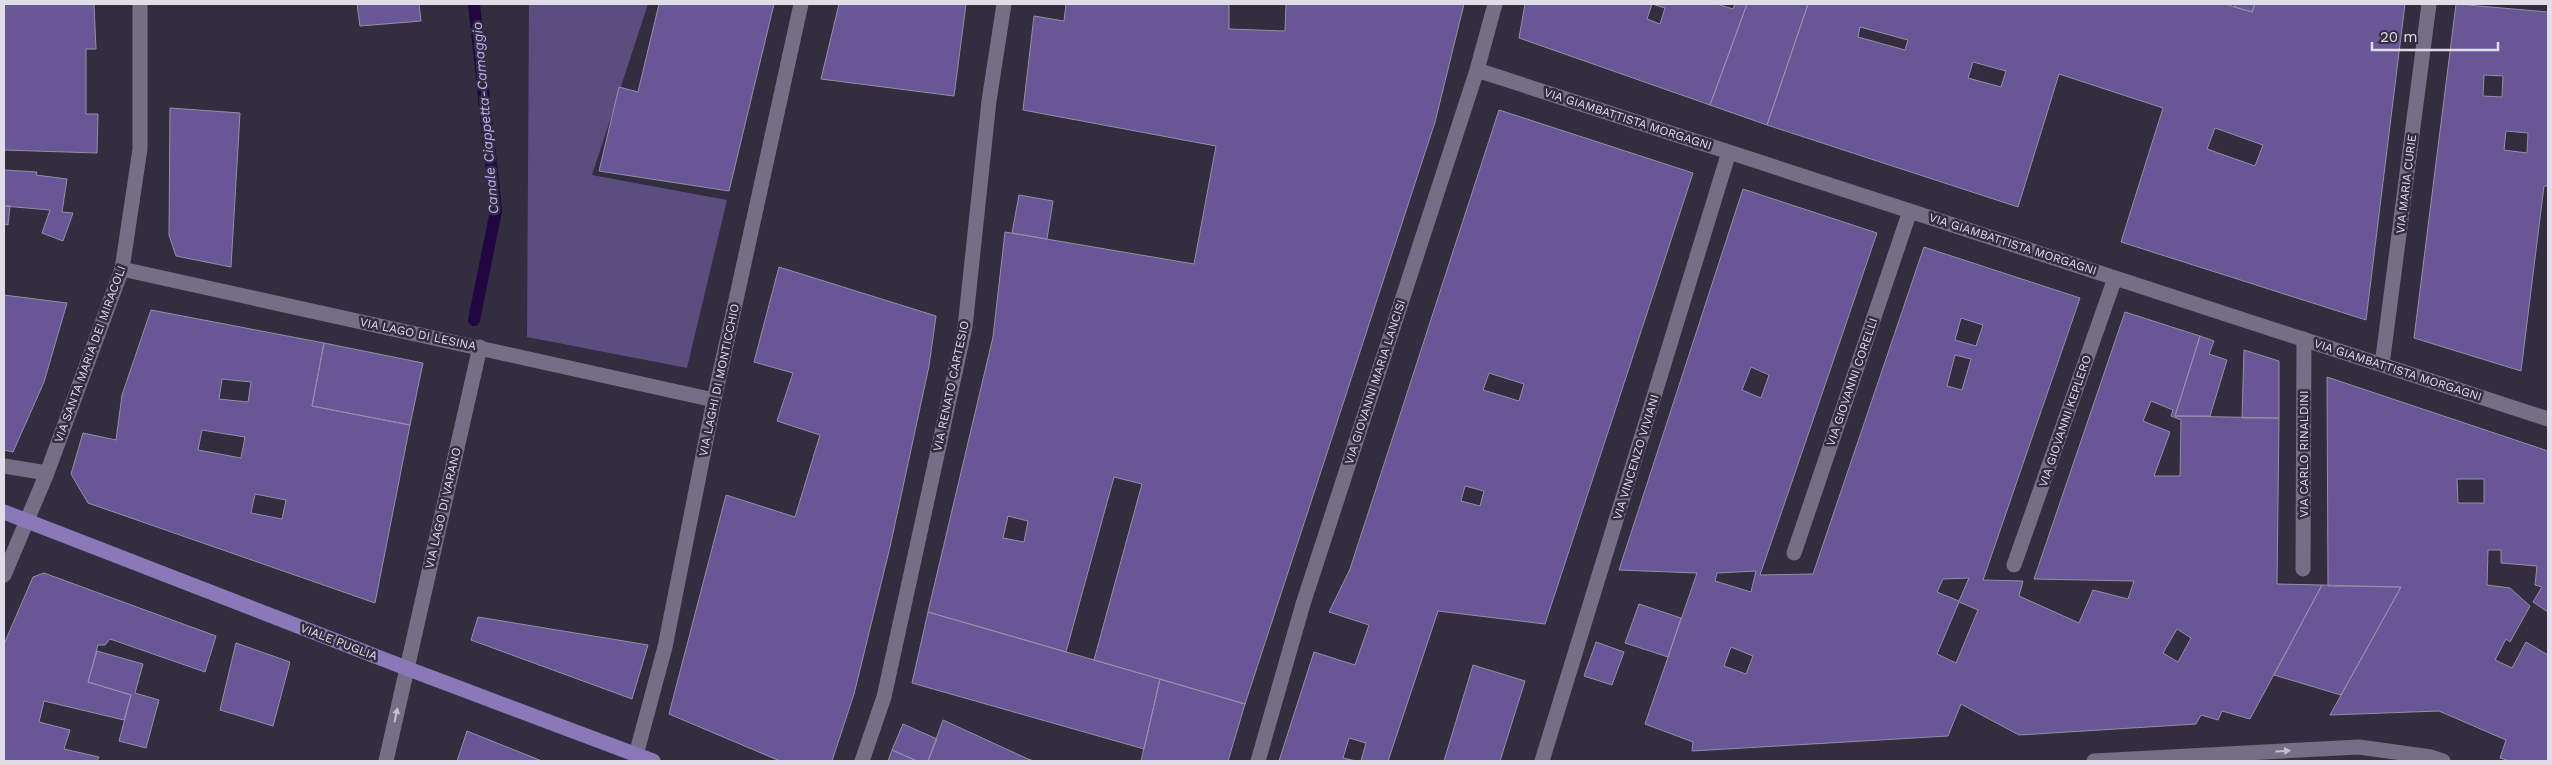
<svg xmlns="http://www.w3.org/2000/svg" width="2552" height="765" font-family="'Work Sans',sans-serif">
  <rect width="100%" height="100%" fill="#322d3f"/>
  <path fill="#5b4d7f" d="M529,4H648L592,175L727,200L687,368L527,337Z"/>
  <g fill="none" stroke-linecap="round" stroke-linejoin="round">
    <path stroke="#210742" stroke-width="12" d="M474,320L496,211L474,4"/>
  </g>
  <path fill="#695696" stroke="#958fa6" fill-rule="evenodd" d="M4,4H94L96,49H86V114H98L97,153L4,150Z
    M357,4H419L421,21L360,26Z
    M659,4H774L729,191L599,171L619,87L638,92Z
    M839,4H966L954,96L821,79Z
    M1066,4H1229V29L1285,31L1286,4H1464L1435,122L1245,704L1094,660L1142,484L1114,477L1066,652L928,612L993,337L1005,232L1194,264L1216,146L1023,110L1034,16L1064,21ZM1008,516L1028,521L1024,542L1003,538Z
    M1525,4H1717L1733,9L1735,4H1747L1710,105L1519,38ZM1652,4L1665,8L1660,24L1647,19Z
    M1747,4H1808L1767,125L1710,105Z
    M1808,4H2225L2252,12L2255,4H2405L2366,320L2121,242L2163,108L2059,74L2018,207L1767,125ZM1860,27L1908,40L1905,50L1858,37ZM1973,62L2006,71L2001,87L1968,78ZM2215,128L2263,145L2255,166L2207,149Z
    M2235,4H2255L2252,12L2234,7Z
    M2456,4L2548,12V186H2544L2521,371L2414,338ZM2484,75L2503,76L2502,97L2483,96ZM2506,131L2528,133L2527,153L2504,150Z
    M170,108L240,113L231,267L176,256L169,235Z
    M1499,110L1693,173L1545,624L1438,611L1388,761H1361L1366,743L1349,738L1343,758L1356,761H1279L1314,652L1355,665L1369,625L1329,612L1350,569ZM1489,373L1524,384L1519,401L1483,390ZM1465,486L1484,491L1480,506L1461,501Z
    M4,170L37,172L36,175L67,179L62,212L73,213L63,241L42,233L50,210L4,206Z
    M1743,189L1877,233L1760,575L1813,574L1924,247L2080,298L1983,580L2023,581L2019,596L2079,623L2093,590L2128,599L2134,581L2034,579L2125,312L2200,336L2175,416L2279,418L2277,584L2322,585L2250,719L2222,711L2218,720L2201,715L2196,724L2019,735L1961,704L1948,736L1692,751L1693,742L1645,724L1697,573L1619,570ZM1961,318L1983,325L1976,346L1955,340ZM1955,355L1971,359L1962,390L1947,386ZM1751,367L1769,375L1761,398L1742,390ZM2151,401L2173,410L2171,416L2181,420L2180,476H2154L2170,432L2143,421ZM1756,571L1751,592L1715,581L1717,573ZM1969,578L1959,601L1937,592L1943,579ZM1959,602L1978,610L1956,663L1937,654ZM2177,629L2191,638L2178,662L2163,653ZM1731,647L1753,656L1746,674L1724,666Z
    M1019,195L1053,201L1047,239L1012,233Z
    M4,206H10L8,225L4,224Z
    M779,267L936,316L929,366L890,547L854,694L832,761H780L669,714L726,495L795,517L820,435L777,421L793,373L754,362Z
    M4,295L67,303L44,382L13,452L4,450Z
    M151,310L324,343L312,406L410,425L375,603L88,503L71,474L83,433L116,440L122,395ZM222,379L251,382L248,402L219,399ZM202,430L245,437L241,458L198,450ZM255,494L286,500L282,519L251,513Z
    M2200,336L2214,341L2209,354L2227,360L2210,416H2175Z
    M324,343L423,363L410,425L312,406Z
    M2244,350L2279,361V418H2242Z
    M2327,377L2548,451V612L2533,602L2542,587L2535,585L2537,566L2501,563V550H2488L2487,585L2510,588L2530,606L2510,642L2506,639L2495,660L2512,668L2526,642L2548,655V761H2510L2500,758L2506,740L2439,711L2330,715L2401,587L2328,586ZM2457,479H2484V503H2458Z
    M44,573L216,636L205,672L110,639L105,645H98L88,682L131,695L124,720L44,701L39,722L70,730L64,749L99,757L97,761H4V644L33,577Z
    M2322,585L2401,587L2341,695L2274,675Z
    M1639,604L1681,618L1668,657L1625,643Z
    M928,612L1160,679L1144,749L912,683Z
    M478,617L648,645L632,699L471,640Z
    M1596,642L1624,652L1612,685L1584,676Z
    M236,643L290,662L273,726L220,710Z
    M97,651L143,664L135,693L159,700L146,748L119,741L131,695L88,682Z
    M1473,665L1525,681L1500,761H1444Z
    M1160,679L1245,704L1228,761H1141Z
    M943,720L1028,759L1034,761H928Z
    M903,724L937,739L928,761H917L892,750Z
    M467,731L542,761H457Z
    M892,750L917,761H888Z"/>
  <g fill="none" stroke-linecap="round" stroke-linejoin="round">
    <path stroke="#746f84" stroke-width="15" d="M1477,70L2548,419
      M122,269L714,400
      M2382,365L2429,4
      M4,466L47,473
      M1794,553L1910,211
      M2014,565L2115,278
      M2303,569L2304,339
      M4,575L47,473L122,269L140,149V4
      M636,755L665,647L714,400L801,4
      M386,761L480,347
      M862,761L884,697L965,327L989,101L1004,4
      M1258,761L1303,604L1477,70L1495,4
      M1542,761L1729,152
      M2094,761L2359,747L2431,757L2443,761"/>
    <path stroke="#8b78b9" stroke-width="15" d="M4,512L406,668L653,761"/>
  </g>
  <defs><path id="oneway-solid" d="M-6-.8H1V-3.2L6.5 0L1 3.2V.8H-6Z" transform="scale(1.25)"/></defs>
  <g fill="#c5c2d0">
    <use href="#oneway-solid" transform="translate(396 715) rotate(-78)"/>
    <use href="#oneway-solid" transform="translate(2283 751) rotate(-3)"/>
  </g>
  <g text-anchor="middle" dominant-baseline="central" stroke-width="5" stroke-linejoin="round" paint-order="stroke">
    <g font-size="12" fill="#e0dde9" stroke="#322d3f">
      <text transform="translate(1628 119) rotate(18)">VIA GIAMBATTISTA MORGAGNI</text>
      <text transform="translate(2406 184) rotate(-83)">VIA MARIA CURIE</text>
      <text transform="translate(2013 244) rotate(18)">VIA GIAMBATTISTA MORGAGNI</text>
      <text transform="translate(418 334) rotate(12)">VIA LAGO DI LESINA</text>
      <text transform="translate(90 354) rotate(-70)">VIA SANTA MARIA DEI MIRACOLI</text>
      <text transform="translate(2398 370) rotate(18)">VIA GIAMBATTISTA MORGAGNI</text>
      <text transform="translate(719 380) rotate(-78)">VIA LAGHI DI MONTICCHIO</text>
      <text transform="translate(1375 382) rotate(-72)">VIA GIOVANNI MARIA LANCISI</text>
      <text transform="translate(1852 382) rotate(-71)">VIA GIOVANNI CORELLI</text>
      <text transform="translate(951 386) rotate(-78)">VIA RENATO CARTESIO</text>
      <text transform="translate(2065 421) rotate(-71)">VIA GIOVANNI KEPLERO</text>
      <text transform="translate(2304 454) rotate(-90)">VIA CARLO RINALDINI</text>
      <text transform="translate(1636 457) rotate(-73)">VIA VINCENZO VIVIANI</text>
      <text transform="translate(443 508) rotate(-77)">VIA LAGO DI VARANO</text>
      <text transform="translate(339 642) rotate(21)">VIALE PUGLIA</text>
    </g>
    <g font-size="14" font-style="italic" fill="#c4b0fa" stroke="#322d3f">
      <text transform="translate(485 118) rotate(-95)">Canale Ciappetta-Camaggio</text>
    </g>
  </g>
  <rect width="2552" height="765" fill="none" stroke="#e0dde9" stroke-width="10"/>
  <path d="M2372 42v8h126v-8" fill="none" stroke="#e0dde9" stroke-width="2.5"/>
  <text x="2380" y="42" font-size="15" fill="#e0dde9" stroke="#322d3f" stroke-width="4" paint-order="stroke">20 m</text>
</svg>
